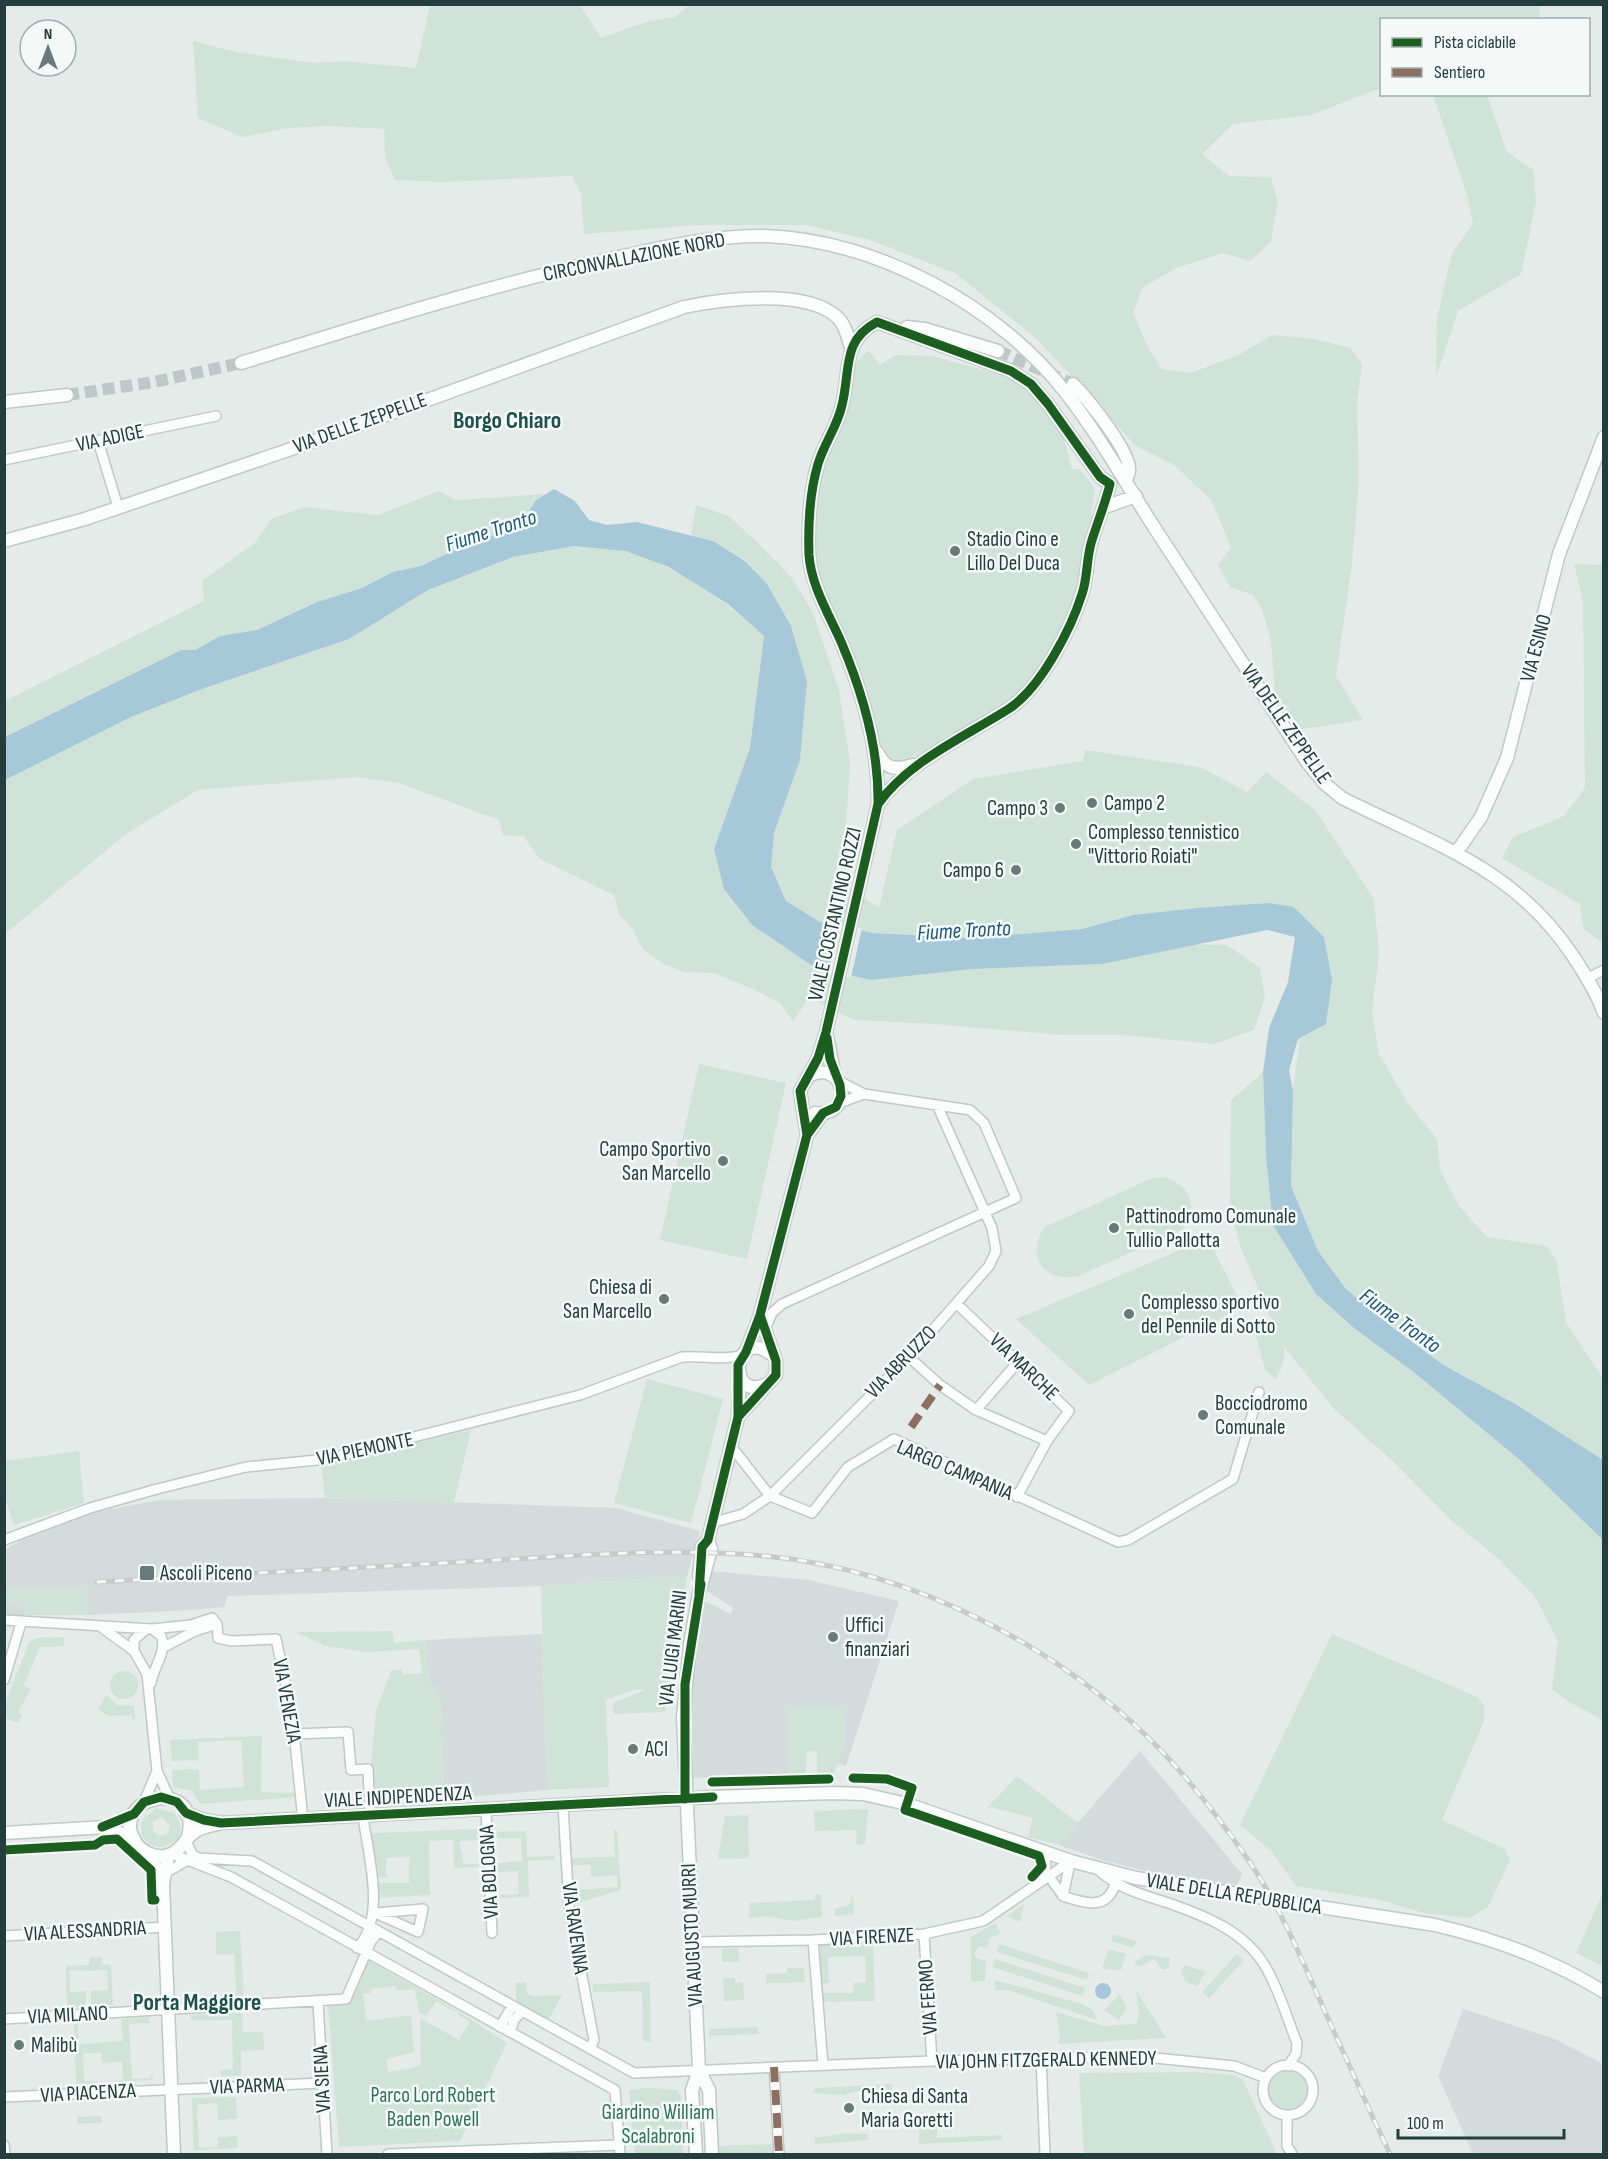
<svg xmlns="http://www.w3.org/2000/svg" width="1608" height="2159" font-family="'Sofia Sans Condensed',sans-serif">
  <rect width="100%" height="100%" fill="#e5ebe9"/>
  <path fill="#d3dcda" d="M325,1498L616,1508L700,1531L687,1576L541,1586L228,1596L224,1607L190,1610L88,1615H5V1550L30,1534L90,1513L160,1500Z
    M711,1571L808,1580L899,1601L846,1766L837,1763L845,1741L788,1708V1774L693,1778L691,1670L705,1601L731,1614L733,1608L707,1591Z
    M542,1634L547,1790L443,1799L440,1697L429,1680L425,1640Z
    M1140,1751L1242,1874L1237,1886L1154,1873L1105,1861L1059,1845Z
    M1463,2009L1555,2039L1603,2064V2154H1473L1438,2076Z"/>
  <path fill="#cfe3d9" fill-rule="evenodd" d="M690,4L1540,5L1539,19L1382,20L1380,88L1312,115L1233,124L1202,154L1229,176L1271,177L1278,202L1271,242L1250,261L1223,253L1176,268L1142,288L1133,313L1148,347L1162,369L1191,373L1240,354L1272,335L1315,339L1351,348L1362,364L1357,404L1359,478L1352,564L1336,676L1363,720L1296,730L1275,695L1271,641L1262,609L1253,595L1230,587L1218,565L1231,547L1211,500L1174,465L1136,446L1038,340L955,273L870,240L807,225H697L584,234L581,194L572,176L444,182L395,180L385,157L384,129L329,126L289,128L242,137L198,118L193,41L237,52L313,63L344,61L416,68L430,5H580L601,38L646,22L675,17Z
    M1433,95H1487L1507,152L1534,170L1536,202L1521,274L1458,311L1436,377L1437,319L1452,253L1473,224L1467,195Z
    M868,350L880,365L895,355L932,356L1005,376L1026,389L1045,405L1062,431L1072,469H1080L1095,489L1091,515L1103,527L1087,595L1053,666L960,744L952,733C934,743 903,772 884,756L852,654L840,621L822,587L813,558L821,473L852,368Z
    M439,491L456,500L546,494L535,501L521,527L474,541L421,566L393,572L362,588L317,602L257,630L220,636L195,650H181L5,737V701L204,601L202,581L255,543L271,519L305,507L378,515Z
    M696,505L729,516L759,544L792,578L813,613L839,690L850,763L846,826L834,878L879,908L897,830L973,779L1083,761L1085,750L1200,767L1247,792L1266,772L1316,811L1374,899L1379,954L1372,1011L1379,1054L1409,1105L1437,1139L1440,1170L1459,1206L1487,1237L1547,1246L1557,1262L1566,1322L1603,1379V1460L1517,1405L1445,1366L1393,1328L1346,1289L1318,1251L1291,1186L1293,1091L1300,1038L1326,1023L1332,980L1267,903L1133,915L1082,929L973,938L873,933L820,922L786,901L771,867L774,833L800,760L807,681L791,626L767,584L745,560L713,541L691,535Z
    M574,546C591,548 612,547 629,552C681,567 724,600 764,636L750,748L714,849L724,889L752,925L814,967L871,980L972,969L1102,964L1192,944L1227,945L1260,968L1265,998L1254,1030L1214,1044L1123,1035H1061L935,1024L854,1020L809,998L793,1021L780,1003L753,989L713,973L684,972L665,965L643,949L632,928L619,914L614,895L540,859L523,836L503,835L499,820L399,783L356,777L198,790L126,834L5,934V780L131,717L202,689L349,639L428,590L513,557Z
    M1603,561L1604,937L1601,942L1584,929L1580,904L1502,858L1513,837L1564,816L1585,788L1583,601L1574,564L1601,565Z
    M699,1064L786,1083L747,1259L660,1240Z
    M1263,1072L1266,1155L1316,1294L1354,1328L1416,1374L1520,1460L1603,1540V1720L1569,1702L1552,1689L1558,1641L1535,1597L1500,1560L1451,1520L1393,1461L1335,1410L1284,1347V1360L1276,1380L1265,1370L1253,1325L1275,1328L1240,1246L1230,1206L1231,1100Z
    M1162,1177C1190,1183 1199,1205 1183,1229L1079,1276C1045,1284 1024,1256 1045,1227L1150,1179Z
    M1200,1234L1208,1239L1243,1307L1089,1385L1016,1319L1178,1251Z
    M647,1379L723,1399L691,1523L614,1503Z
    M471,1430L454,1503L325,1498L321,1465Z
    M79,1451L84,1503L14,1525L5,1498V1461Z
    M687,1576L665,1712L614,1714L613,1703L645,1690L635,1689L606,1700L609,1787L547,1790L541,1586Z
    M5,1590H87L88,1615L24,1614L23,1602H5Z
    M392,1631L394,1643L425,1640L429,1680L440,1697L443,1799L372,1800L371,1764L376,1711L391,1671L402,1669L403,1675L422,1673L419,1649L365,1652L325,1646L296,1632Z
    M1332,1634L1477,1697L1484,1705V1721L1442,1820L1505,1849L1510,1860L1488,1907L1470,1918L1424,1913L1381,1900L1296,1886L1271,1851L1240,1825Z
    M64,1637V1646L40,1647L24,1685L31,1689L18,1712L22,1714L18,1723L5,1718V1703L29,1643L36,1638Z
    M110 1685a14 14 0 1 1 28 0a14 14 0 1 1-28 0Z
    M106,1695L117,1705L134,1706L135,1721H133L132,1715L109,1716L98,1710Z
    M788,1708H844L845,1742L834,1773L817,1774V1752L807,1751L806,1774H788Z
    M262,1736L261,1792L294,1793V1777H296L298,1797L200,1804L192,1791L173,1787L172,1770L199,1769L200,1790L244,1787L241,1740L198,1742L199,1760L172,1761L170,1740Z
    M1017,1776L1078,1823L1059,1845L1028,1837L1033,1818L990,1807L986,1809Z
    M156,1808L174,1813C202,1848 132,1864 142,1820ZM162,1817L170,1826L167,1834L161,1836L153,1832V1821Z
    M868,1809L865,1844L857,1845L856,1830L815,1831L814,1811Z
    M748,1815L749,1858L718,1859L725,1816Z
    M481,1829L482,1840L459,1841L464,1864H479V1867L454,1868L453,1840L429,1841L430,1895L377,1898L374,1883H409V1857L386,1858V1874L388,1877L373,1878L368,1833Z
    M614,1830H617L621,1890L574,1904V1890L618,1887L617,1875L591,1877L590,1865H572V1858L615,1857Z
    M526,1831L527,1857L555,1856V1859L528,1861L529,1897L499,1898L498,1895L519,1894L518,1871L498,1872L497,1863L522,1861L521,1838H497V1832Z
    M853,1892L854,1914L835,1916V1909L849,1905Z
    M1603,1893L1604,1966H1603L1576,1953Z
    M815,1894H821L822,1917L792,1921L768,1916L749,1918V1903L815,1900Z
    M1024,1904L1020,1922L1007,1916Z
    M995,1923L1000,1933L989,1939L988,1948L979,1946L974,1953L976,1958L986,1961L985,1981H971V1937Z
    M240,1931L244,2001L237,2002L234,1954L216,1955V1932Z
    M1113,1934L1136,1941L1133,1948L1111,1941Z
    M873,1944L875,2001L822,2002L821,1993H853V1983L866,1982L865,1956L828,1957L829,1983L819,1984L818,1945Z
    M999,1944L1089,1973L1087,1980L997,1952Z
    M738,1948L739,1962H722V1949Z
    M1108,1949L1126,1954L1121,1970L1102,1969Z
    M1237,1954L1244,1960L1209,1998L1202,1992Z
    M1146,1955L1170,1958L1169,1967L1163,1970L1154,1959L1138,1967L1134,1962Z
    M90,1957H102V1964L111,1965L113,2005L91,2006V1991L108,1990L107,1970L69,1971L70,1992L86,1991V2006L67,2007L66,1966L89,1965Z
    M995,1959L1085,1988L1083,1996L992,1967Z
    M367,1960L456,2010L455,2012L436,2001L427,2015L419,2013L415,1989L397,1991L396,1986L371,1989V1993L363,1994L367,2021L411,2015L414,2052L386,2059L388,2072L416,2067L421,2064L420,2018L459,2040L470,2022L457,2014L459,2012L507,2043L460,2141L339,2147L328,2005L347,2002Z
    M1184,1965L1206,1972L1197,1986L1186,1982L1181,1973Z
    M787,1968H804L805,1982L766,1983V1974L787,1973Z
    M735,1978V1983L743,1982L744,2000L724,2001L723,1979Z
    M995,1980L1082,2004L1093,2010L1097,2020L1008,1990H995Z
    M526,1982L527,1993L532,1996L562,1995L548,2022L516,2002V1983Z
    M650,1982V1989L651,2043L643,2040L642,1991L593,1992V1984Z
    M1136,1990L1166,2038L1057,2044L1060,2037L1056,2012L1104,2026L1136,2024L1139,2014Z
    M1120,1994L1127,2009L1119,2020L1104,2010Z
    M242,2013L243,2032H263L264,2050L241,2051V2076H221L220,2070L233,2069L232,2020H191V2015Z
    M149,2017L150,2027L147,2023L129,2024L132,2079L150,2078L152,2073L153,2080L102,2082L123,2080L122,2062L102,2063L101,2053H83L84,2081H97V2083L76,2084L74,2022H77L79,2044L123,2041L121,2019Z
    M758,2027L759,2034L709,2036V2029Z
    M1269 2090a19 19 0 1 1 38 0a19 19 0 1 1-38 0Z
    M1190,2072L1235,2075L1243,2080L1277,2154H1084L1079,2073Z
    M892,2084V2102L870,2098L869,2088L843,2095L813,2093L814,2088Z
    M647,2088L677,2090L681,2097L683,2154H635L629,2090Z
    M236,2097L237,2119L218,2120L217,2103L197,2105L199,2148L218,2147V2137L237,2136L238,2148L194,2150L192,2098Z
    M101,2116L102,2123L77,2124V2117Z
    M937,2117V2138L1001,2135L1002,2140L919,2144V2118Z
    M845,2133L868,2134V2140L815,2144V2138Z
    M776,2144L777,2154H714L713,2146Z"/>
  <path fill="#a7c8d8" d="M554,489L575,501L589,520L607,525L637,522L713,541L745,561L767,584L791,626L807,681L800,760L774,833L771,867L786,901L820,922L873,933L972,938L1082,929L1133,915L1198,908L1268,903L1294,907L1324,937L1332,980L1326,1024L1298,1039L1289,1070L1293,1091L1291,1186L1318,1251L1346,1289L1393,1328L1445,1366L1517,1405L1603,1460V1540L1520,1460L1416,1374L1354,1328L1316,1294L1273,1225L1266,1155L1263,1072L1269,1028L1288,982L1295,937L1267,930L1102,964L972,969L871,980L814,967L752,925L724,889L714,849L750,748L764,636L728,604L669,567L626,551L574,546L513,557L428,590L349,639L202,689L131,717L5,780V737L181,650H195L220,636L257,630L317,602L362,588L393,572L421,566L474,541L521,527L535,501Z
    M1095 1991a8 8 0 1 1 16 0a8 8 0 1 1-16 0Z"/>
  <path fill="#e5ebe9" d="M839,923L862,928L851,978L828,973Z"/>
  <g fill="none" stroke-linecap="round" stroke-linejoin="round">
    <path stroke="#bec8c6" stroke-width="12" stroke-dasharray="12 6" stroke-linecap="butt" d="M998,351L1073,384
      M67,395L154,382L241,363"/>
    <defs>
      <path id="street" d="M98,441L118,507
        M4,460L216,416
        M1588,978L1604,970
        M839,1103L864,1094
        M957,1304L1069,1411L1047,1441L1017,1497
        M765,1329L772,1313L782,1304L1016,1198L984,1123L970,1110L864,1094L839,1081
        M909,1357L940,1385L976,1410L1047,1441
        M976,1410L1019,1361
        M731,1446L770,1496
        M770,1496L812,1513L848,1467L894,1439L1118,1542L1128,1540L1233,1479L1259,1392
        M711,1523L743,1514L770,1496L909,1357L989,1266L996,1251L992,1228L937,1105
        M4,1540L90,1508L157,1489L246,1467L327,1459L580,1395L682,1357C703,1355 722,1361 743,1355
        M4,1620L152,1629L191,1625L212,1618L217,1624L218,1638L231,1641L276,1639L292,1713L303,1820
        M101,1627L134,1651L147,1674L157,1771L170,1799
        M164,1647L195,1631L217,1624
        M134,1651V1640L146,1629
        M4,1680L21,1623
        M151,1683C153,1667 168,1651 161,1636L152,1629
        M294,1734L348,1732L351,1770L368,1769L370,1817
        M144,1802L157,1771
        M563,1806L569,1907L594,2040L590,2048
        M486,1810L492,1933
        M186,1841L192,1854L198,1858L252,1861L634,2073L932,2061L1136,2056L1234,2066L1266,2078
        M172,1854L231,1877L615,2090L620,2154
        M1070,1863L1063,1896C1084,1903 1106,1911 1115,1885
        M1097,1869C1121,1890 1141,1894 1171,1904C1206,1916 1245,1932 1265,1966C1279,1989 1287,2018 1297,2043L1296,2054L1288,2066
        M165,1873L186,1861
        M1040,1881L1046,1866L1044,1852
        M1053,1882L1063,1896
        M423,1909L418,1932L375,1913Z
        M924,1934L932,2061
        M4,1936L165,1927
        M813,1940L823,2065
        M692,1942L813,1940L924,1934L983,1921L1071,1861
        M357,1948C387,1918 368,1855 363,1817
        M318,2003L327,2154
        M4,2019L346,1999L371,1941L379,1932
        M500,2027L512,2006
        M510,2032L514,2020L522,2011
        M1041,2057L1045,2154
        M1263 2090a25 25 0 1 1 50 0a25 25 0 1 1-50 0Z
        M774,2067L779,2154
        M4,2097L323,2083
        M1287,2115V2146L1292,2154
        M4,2145L5,2154
        M388,2154L619,2145"/>
      <path id="secondary" d="M907,327L925,329L998,351
        M241,363C361,326 479,288 601,261C656,249 710,235 766,236C876,240 999,306 1066,393C1099,435 1125,482 1154,527C1205,605 1256,684 1307,762L1324,783L1342,798C1433,844 1514,867 1573,956C1585,974 1597,993 1604,1013
        M1073,384C1086,397 1132,453 1129,471C1129,474 1127,477 1126,480
        M4,402L67,395
        M1105,507L1136,496
        M4,541L85,519L306,444L684,307C722,299 808,288 838,318C846,326 848,338 851,348
        M877,752C886,770 895,770 913,765
        M1456,853L1481,817L1507,758L1559,554L1604,437
        M827,1036L835,1077
        M808,1076C845,1057 857,1117 815,1113
        M807,1135L800,1091L818,1058L826,1032L878,804C879,749 863,694 842,644C830,616 811,586 809,555C808,526 810,491 818,464C824,444 838,425 842,405C851,370 841,341 877,322L1011,371L1031,384L1048,404L1100,477L1110,484C1105,504 1098,521 1092,540C1086,558 1088,577 1082,594C1071,629 1041,687 1010,708C965,737 910,760 878,804
        M746,1352L760,1315L807,1135L823,1113
        M769,1383C726,1406 732,1325 771,1354
        M738,1417L776,1375V1361L760,1315
        M699,1576L702,1547L708,1540L738,1417L740,1376
        M186,1813L204,1820L221,1823L713,1797L833,1793L863,1794L907,1804L1071,1861L1136,1878L1435,1925C1495,1939 1551,1959 1604,1992
        M4,1833L106,1827L134,1839
        M188,1837C203,1774 105,1797 136,1843C142,1852 153,1857 164,1856C181,1854 183,1839 196,1831C202,1827 210,1826 218,1824
        M149,1854L163,1885
        M168,1855L163,1885L174,2154
        M699,2070L709,2090L712,2154
        M696,2154L692,2090L699,2070L683,1717L690,1644L699,1593L711,1549L708,1540"/>
    </defs>
    <use href="#street" stroke="#c2c8c6" stroke-width="12"/>
    <use href="#secondary" stroke="#c1c8c6" stroke-width="15"/>
    <use href="#street" stroke="#fbfcfc" stroke-width="9"/>
    <use href="#secondary" stroke="#fbfcfc" stroke-width="12"/>
    <defs>
      <path id="rail" d="M97,1582C224,1575 351,1568 479,1561C574,1556 670,1547 765,1556C915,1570 1068,1650 1170,1760C1200,1793 1228,1830 1253,1867C1278,1905 1296,1946 1314,1987C1339,2043 1364,2099 1390,2154"/>
    </defs>
    <use href="#rail" stroke="#c7cccb" stroke-width="5"/>
    <use href="#rail" stroke="#f4f9f8" stroke-width="3" stroke-dasharray="9" stroke-linecap="butt"/>
    <path stroke="#8d6e63" stroke-width="8" stroke-dasharray="15 8" stroke-linecap="butt" d="M911,1427L940,1385
      M774,2067L779,2154"/>
    <defs>
      <path id="cycleway" d="M807,1135L800,1091L818,1058L826,1032L878,804C879,749 863,694 842,644C830,616 811,586 809,555C808,526 810,491 818,464C824,444 838,425 842,405C851,370 841,341 877,322L1011,371L1031,384L1048,404L1100,477L1110,484C1105,504 1098,521 1092,540C1086,558 1088,577 1082,594C1071,629 1041,687 1010,708C965,737 910,760 878,804
        M738,1417L776,1375V1361L760,1315
        M699,1593L702,1547L708,1540L738,1417V1365L746,1352L760,1315L807,1135L823,1113L836,1107L841,1096L840,1085L830,1059L827,1038
        M853,1778L887,1779L912,1788L905,1810L1039,1856L1042,1866L1032,1877
        M712,1782L829,1779
        M685,1799V1684L701,1584
        M102,1827L134,1814L144,1802L161,1797L177,1802L186,1813L204,1820L221,1823L713,1797
        M4,1850L95,1845L103,1840L117,1839L151,1870L152,1900H155"/>
    </defs>
    <use href="#cycleway" stroke="#f4f9f8" stroke-width="13"/>
    <use href="#cycleway" stroke="#1b5e20" stroke-width="9"/>
  </g>
  <g fill="#677b79" stroke="#f4f9f8" stroke-width="2">
    <circle cx="955" cy="551" r="6"/>
    <circle cx="1092" cy="803" r="6"/>
    <circle cx="1060" cy="808" r="6"/>
    <circle cx="1076" cy="844" r="6"/>
    <circle cx="1016" cy="870" r="6"/>
    <circle cx="723" cy="1161" r="6"/>
    <circle cx="1114" cy="1228" r="6"/>
    <circle cx="664" cy="1299" r="6"/>
    <circle cx="1129" cy="1314" r="6"/>
    <circle cx="1203" cy="1415" r="6"/>
    <rect x="139" y="1565" width="16" height="16" rx="3"/>
    <circle cx="833" cy="1637" r="6"/>
    <circle cx="633" cy="1749" r="6"/>
    <circle cx="19" cy="2045" r="6"/>
    <circle cx="849" cy="2108" r="6"/>
  </g>
  <g text-anchor="middle" dominant-baseline="central" stroke-width="5" stroke-linejoin="round" paint-order="stroke">
    <g font-size="21" fill="#233e3c" stroke="#f4f9f8">
      <text transform="translate(634 257) rotate(-11)">CIRCONVALLAZIONE NORD</text>
      <text transform="translate(360 423) rotate(-20)">VIA DELLE ZEPPELLE</text>
      <text transform="translate(110 438) rotate(-12)">VIA ADIGE</text>
      <text transform="translate(1536 648) rotate(-75)">VIA ESINO</text>
      <text transform="translate(1286 724) rotate(55)">VIA DELLE ZEPPELLE</text>
      <text transform="translate(835 914) rotate(-77)">VIALE COSTANTINO ROZZI</text>
      <text transform="translate(901 1362) rotate(-46)">VIA ABRUZZO</text>
      <text transform="translate(1024 1367) rotate(44)">VIA MARCHE</text>
      <text transform="translate(365 1449) rotate(-12)">VIA PIEMONTE</text>
      <text transform="translate(955 1470) rotate(23)">LARGO CAMPANIA</text>
      <text transform="translate(673 1648) rotate(-83)">VIA LUIGI MARINI</text>
      <text transform="translate(287 1701) rotate(80)">VIA VENEZIA</text>
      <text transform="translate(398 1797) rotate(-3)">VIALE INDIPENDENZA</text>
      <text transform="translate(489 1872) rotate(-93)">VIA BOLOGNA</text>
      <text transform="translate(1234 1894) rotate(9)">VIALE DELLA REPUBBLICA</text>
      <text transform="translate(575 1928) rotate(82)">VIA RAVENNA</text>
      <text transform="translate(85 1931) rotate(-3)">VIA ALESSANDRIA</text>
      <text transform="translate(692 1935) rotate(-93)">VIA AUGUSTO MURRI</text>
      <text transform="translate(872 1937) rotate(-3)">VIA FIRENZE</text>
      <text transform="translate(928 1997) rotate(-94)">VIA FERMO</text>
      <text transform="translate(68 2015) rotate(-3)">VIA MILANO</text>
      <text transform="translate(1046 2060) rotate(-1)">VIA JOHN FITZGERALD KENNEDY</text>
      <text transform="translate(322 2079) rotate(-93)">VIA SIENA</text>
      <text transform="translate(247 2086) rotate(-2)">VIA PARMA</text>
      <text transform="translate(88 2093) rotate(-3)">VIA PIACENZA</text>
    </g>
    <g font-size="21" fill="#233e3c" stroke="#f4f9f8" text-anchor="start">
      <text x="967" y="539">Stadio Cino e<tspan x="967" dy="24">Lillo Del Duca</tspan></text>
      <text x="1104" y="803">Campo 2</text>
      <text x="1048" y="808" text-anchor="end">Campo 3</text>
      <text x="1088" y="832">Complesso tennistico<tspan x="1088" dy="24">"Vittorio Roiati"</tspan></text>
      <text x="1004" y="870" text-anchor="end">Campo 6</text>
      <text x="711" y="1149" text-anchor="end">Campo Sportivo<tspan x="711" dy="24">San Marcello</tspan></text>
      <text x="1126" y="1216">Pattinodromo Comunale<tspan x="1126" dy="24">Tullio Pallotta</tspan></text>
      <text x="652" y="1287" text-anchor="end">Chiesa di<tspan x="652" dy="24">San Marcello</tspan></text>
      <text x="1141" y="1302">Complesso sportivo<tspan x="1141" dy="24">del Pennile di Sotto</tspan></text>
      <text x="1215" y="1403">Bocciodromo<tspan x="1215" dy="24">Comunale</tspan></text>
      <text x="160" y="1573">Ascoli Piceno</text>
      <text x="845" y="1625">Uffici<tspan x="845" dy="24">finanziari</tspan></text>
      <text x="645" y="1749">ACI</text>
      <text x="31" y="2045">Malibù</text>
      <text x="861" y="2096">Chiesa di Santa<tspan x="861" dy="24">Maria Goretti</tspan></text>
    </g>
    <g font-size="21" fill="#2e7456" stroke="#f4f9f8">
      <text x="433" y="2095">Parco Lord Robert<tspan x="433" dy="24">Baden Powell</tspan></text>
      <text x="658" y="2112">Giardino William<tspan x="658" dy="24">Scalabroni</tspan></text>
    </g>
    <g font-size="22" font-style="italic" fill="#1e5879" stroke="#f4f9f8">
      <text transform="translate(491 531) rotate(-18)">Fiume Tronto</text>
      <text transform="translate(964 931) rotate(-3)">Fiume Tronto</text>
      <text transform="translate(1400 1321) rotate(36)">Fiume Tronto</text>
    </g>
    <g font-size="24" font-weight="bold" fill="#1f504d" stroke="#f4f9f8">
      <text x="507" y="420">Borgo Chiaro</text>
      <text x="197" y="2002">Porta Maggiore</text>
    </g>
  </g>
  <rect width="1608" height="2159" fill="none" stroke="#233e3c" stroke-width="12"/>
  <rect x="1380" y="18" width="210" height="78" fill="#f4f9f8" stroke="#a0aead" stroke-width="1.5"/>
  <rect x="1392" y="38" width="30" height="9" fill="#1b5e20" stroke="#a0aead" stroke-width="1.5"/>
  <text x="1434" y="48" font-size="18" fill="#233e3c">Pista ciclabile</text>
  <rect x="1392" y="68" width="30" height="9" fill="#8d6e63" stroke="#a0aead" stroke-width="1.5"/>
  <text x="1434" y="78" font-size="18" fill="#233e3c">Sentiero</text>
  <g transform="translate(48 48)"><circle r="28" fill="#f4f9f8" stroke="#a0aead" stroke-width="1.5"/>
  <path d="M0-4.5L10 22L0 15L-10 22Z" fill="#677b79"/>
  <text y="-9" font-size="16" font-weight="bold" text-anchor="middle" fill="#233e3c">N</text>
  </g>
  <path d="M1398 2129v9h166v-9" fill="none" stroke="#233e3c" stroke-width="3"/>
  <text x="1407" y="2129" font-size="18" fill="#233e3c" stroke="#f4f9f8" stroke-width="4.5" paint-order="stroke">100 m</text>
</svg>
